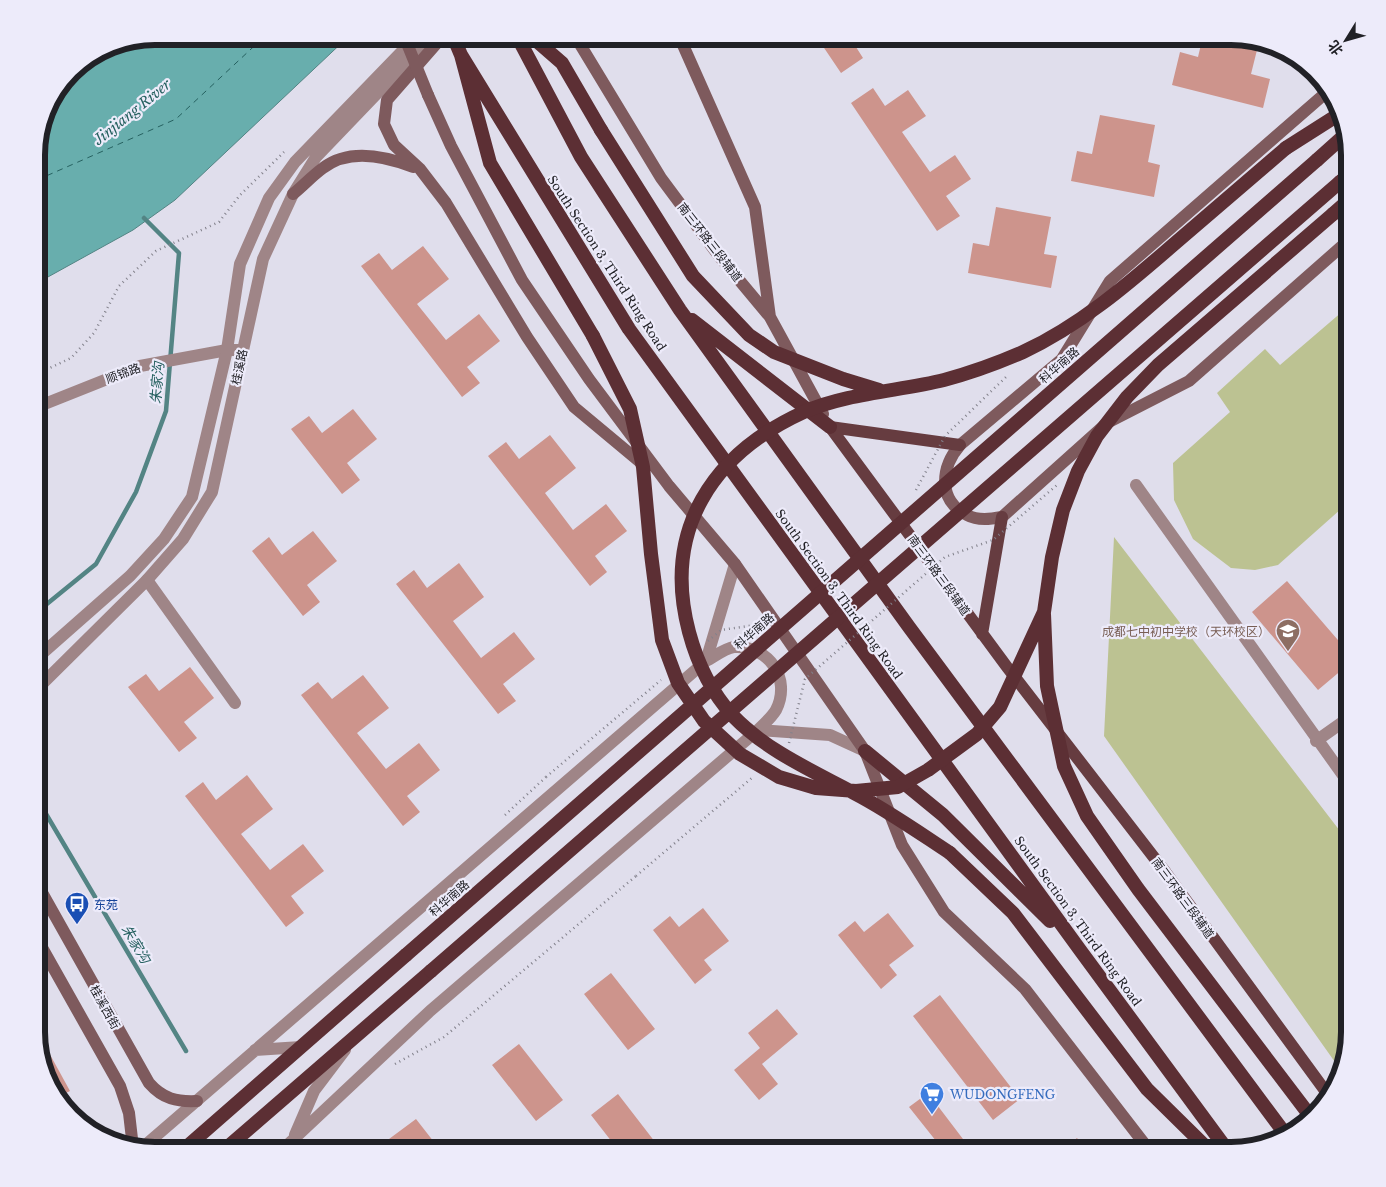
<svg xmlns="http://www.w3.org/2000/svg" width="1386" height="1187" font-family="'Libre Baskerville','Noto Sans SC',serif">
  <rect width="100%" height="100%" fill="#e0deec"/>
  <path fill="#bcc292" d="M1350,305V501L1278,565L1255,570L1231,568L1193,539L1174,500L1173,463L1230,412L1217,393L1265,349L1280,365Z
    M1114,537L1350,844V1033L1342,1072L1104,736Z"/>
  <path fill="#68aead" stroke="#538484" d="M155,36H349L175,200L133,230L37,283V147L49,102L76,66L110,45Z"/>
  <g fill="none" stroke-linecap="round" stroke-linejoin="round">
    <path stroke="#538484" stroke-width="4.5" d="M37,612L96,564L136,492L166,411L179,253L144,218
      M36,797L186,1051"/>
    <path stroke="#266160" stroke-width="1" stroke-dasharray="6 5" stroke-linecap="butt" d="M37,180L176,119L265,36"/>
  </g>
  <path fill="#cd948c" d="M816,36H849L863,58L841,73Z
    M1203,36H1232L1259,42L1251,74L1270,79L1263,108L1172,85L1180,52L1198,57Z
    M873,88L885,106L908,90L926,116L902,132L930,172L955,155L971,179L946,196L960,216L937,231L851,103Z
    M1100,115L1155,125L1148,162L1160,165L1154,197L1071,181L1077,151L1092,154Z
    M996,207L1051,217L1044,254L1057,256L1051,288L968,273L973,243L989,246Z
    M423,246L449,279L417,304L446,340L479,314L500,341L467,367L480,383L462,397L361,266L379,253L392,270Z
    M353,409L377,439L347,463L360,480L342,494L291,429L309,416L322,433Z
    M550,435L576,468L545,493L573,530L606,504L627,531L595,556L607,572L590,586L488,456L506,442L519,459Z
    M313,531L337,561L307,585L320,602L303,616L252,551L269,537L282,555Z
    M459,563L484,597L453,621L481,658L514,632L535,659L503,684L516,701L498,714L396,584L414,570L427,588Z
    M1287,581L1350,654V663L1318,690L1252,612Z
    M190,667L214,698L184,722L197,738L179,752L128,687L146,674L159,691Z
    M363,675L389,708L357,733L386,769L419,743L440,770L407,796L420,812L403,826L301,695L318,682L332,699Z
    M247,775L273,809L241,834L270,870L303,844L324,871L291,896L304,913L286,927L185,796L203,782L216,800Z
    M703,908L729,941L704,960L712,970L695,984L653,930L670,916L679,927Z
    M888,913L914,946L889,965L897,975L881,989L838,935L855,921L864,932Z
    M611,973L655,1029L628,1050L584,994Z
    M940,995L1020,1099L993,1120L913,1016Z
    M777,1009L798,1034L762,1064L778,1084L759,1100L734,1070L760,1048L748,1033Z
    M36,1029L70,1091L58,1097L48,1084L36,1040Z
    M519,1044L563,1100L536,1121L492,1065Z
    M928,1093L966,1143L956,1151H944L909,1107Z
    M618,1094L662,1151H619L591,1115Z
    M416,1119L441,1151H398L389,1139Z
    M1077,1138L1087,1151H1060Z"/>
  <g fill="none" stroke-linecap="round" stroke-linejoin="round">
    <path stroke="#82818b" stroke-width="2.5" stroke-dasharray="1 4" stroke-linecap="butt" d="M37,374L71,358L94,333L119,286L156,251L219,222L240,195L284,152
      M505,815L546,777
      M395,1064L444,1037L636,876"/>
    <path stroke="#9f8587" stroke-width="12" d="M37,407L140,366L227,350H243
      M1136,485L1350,785
      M147,580L235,703
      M1316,741L1350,717"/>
    <path stroke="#9f8587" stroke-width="12" d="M37,658L130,576L164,539L192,497L227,350L240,264L269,198L295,162L417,36
      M706,661C714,657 725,648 734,647C768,645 792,678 776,710C772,717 764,724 758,730
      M37,689L147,580L183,539L212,492L263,259L293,194L316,157L432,36
      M255,1050L301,1047
      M295,1135L314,1091L345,1050
      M142,1148L706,661L735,564
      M281,1151L430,1011L758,730L830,735L865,751"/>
    <path stroke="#7e5a5d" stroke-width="12" d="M443,36L387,100L384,124L394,145L420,169L446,203L527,337L574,407L646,467
      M575,36L661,178L719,256L770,317L823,414
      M679,36L755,207L770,317
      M1328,91L1110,281L1062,359L960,445C941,467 937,500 967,515C978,521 991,519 1002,517L1107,423L1189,381L1350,239
      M428,95L451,146L522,280L589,379L669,486L735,564L865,751L902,845L944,912L1025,989L1150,1151
      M293,194C303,186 312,176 323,168C349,148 385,156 413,167
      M36,882L149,1083C163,1099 177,1102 197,1101
      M36,937L120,1086L129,1113L132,1139L128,1146"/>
    <path stroke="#663c40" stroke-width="12" d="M830,427L1007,667L1166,873L1329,1096
      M830,427L960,445
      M982,634L1002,517"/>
    <path stroke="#5c2f34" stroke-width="14" d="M453,36L461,55L490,163L593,336
      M517,36L581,157L680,310L909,627L1286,1135
      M531,36L562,63L601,130
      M461,55L629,329L1080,950L1228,1151
      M1286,148L1341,113
      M1317,160L1346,134
      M1340,182L1350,174
      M1333,214L1350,199
      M692,320L830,427
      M865,751L943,815L1050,921
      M950,853L1013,913L1147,1089L1210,1151
      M182,1151L406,955
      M223,1151L431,971"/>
    <path stroke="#82818b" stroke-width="2.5" stroke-dasharray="1 4" stroke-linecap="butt" d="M916,490L945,436L1008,375
      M708,641L721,630L762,624
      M789,743L805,679L945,557L993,540L1057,485
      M546,777L661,680
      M636,876L753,777"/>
    <path stroke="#7e5a5d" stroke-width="12" d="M404,36L428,95"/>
    <path stroke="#5c2f34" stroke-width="14" d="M601,130L693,276L749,335L774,352L843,379L879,390
      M593,336L630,409L643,467L651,554L662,640L678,683L704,721L740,754L779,777L816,788L856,791L898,787L928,770L977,734L1000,707L1044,612L1052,557L1063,510L1078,471L1097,436L1127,397L1158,365L1333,214
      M1044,614L1047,686L1064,766L1087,816L1138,889L1311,1117
      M950,853C918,832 887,810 854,793C811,770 767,751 733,716C712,693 697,662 689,632C662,530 712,454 804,412C847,393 900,391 944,380C970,373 998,363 1023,352C1079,326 1127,285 1173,245C1211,212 1249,180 1286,148
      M406,955L1317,160
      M431,971L1340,182"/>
  </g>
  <defs>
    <symbol id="school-pin" viewBox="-11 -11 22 30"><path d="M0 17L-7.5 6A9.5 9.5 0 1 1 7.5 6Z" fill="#8d6e63" stroke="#edebfa"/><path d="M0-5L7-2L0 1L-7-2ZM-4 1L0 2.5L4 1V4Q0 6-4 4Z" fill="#fff"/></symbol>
    <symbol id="bus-pin" viewBox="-11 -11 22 30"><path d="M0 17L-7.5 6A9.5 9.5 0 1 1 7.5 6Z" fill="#1a4fb4" stroke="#edebfa"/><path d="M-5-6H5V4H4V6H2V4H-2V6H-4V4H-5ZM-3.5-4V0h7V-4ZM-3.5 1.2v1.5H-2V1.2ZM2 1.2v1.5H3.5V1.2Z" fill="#fff"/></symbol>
    <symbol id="supermarket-pin" viewBox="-11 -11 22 30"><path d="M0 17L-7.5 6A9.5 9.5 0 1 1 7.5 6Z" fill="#3f7fe0" stroke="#edebfa"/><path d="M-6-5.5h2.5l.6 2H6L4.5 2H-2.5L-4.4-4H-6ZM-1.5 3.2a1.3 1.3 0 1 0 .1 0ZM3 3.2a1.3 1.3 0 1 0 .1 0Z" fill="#fff"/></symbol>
  </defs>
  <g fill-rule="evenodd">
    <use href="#school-pin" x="1274" y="617" width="28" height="38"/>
    <use href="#bus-pin" x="63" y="890" width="28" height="38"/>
    <use href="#supermarket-pin" x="918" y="1080" width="28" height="38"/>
  </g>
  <g text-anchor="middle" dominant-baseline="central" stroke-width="4.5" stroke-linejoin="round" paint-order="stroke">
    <g font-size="12" fill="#212126" stroke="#edebfa">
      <text transform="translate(710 242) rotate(52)">南三环路三段辅道</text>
      <text transform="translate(607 263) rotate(57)">South Section 3, Third Ring Road</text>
      <text transform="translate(1059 365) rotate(-41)">科华南路</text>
      <text transform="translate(239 367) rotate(-78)">桂溪路</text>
      <text transform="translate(123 373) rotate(-20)">顺锦路</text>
      <text transform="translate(939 575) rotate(54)">南三环路三段辅道</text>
      <text transform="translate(839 594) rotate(54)">South Section 3, Third Ring Road</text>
      <text transform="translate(754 631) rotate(-41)">科华南路</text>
      <text transform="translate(449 898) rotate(-41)">科华南路</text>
      <text transform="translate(1183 898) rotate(54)">南三环路三段辅道</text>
      <text transform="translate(1078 921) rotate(54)">South Section 3, Third Ring Road</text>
      <text transform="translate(105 1007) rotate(61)">桂溪西街</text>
    </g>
    <g font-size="12" fill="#785e54" stroke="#edebfa" text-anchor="end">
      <text x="1270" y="631">成都七中初中学校（天环校区）</text>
    </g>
    <g font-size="12" fill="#164399" stroke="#edebfa" text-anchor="start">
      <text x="94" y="904">东苑</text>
    </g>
    <g font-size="12" fill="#366cbe" stroke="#edebfa" text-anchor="start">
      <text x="950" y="1094">WUDONGFENG</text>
    </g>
    <g font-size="14" font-style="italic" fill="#266160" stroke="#edebfa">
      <text transform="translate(132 112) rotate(-39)">Jinjiang River</text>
      <text transform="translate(157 383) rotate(-85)">朱家沟</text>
      <text transform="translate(136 944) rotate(59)">朱家沟</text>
    </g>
  </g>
  <path d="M0 0H1386V1187H0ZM155 45H1231A110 110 0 0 1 1341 155V1032A110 110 0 0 1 1231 1142H155A110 110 0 0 1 45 1032V155A110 110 0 0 1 155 45Z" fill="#edebfa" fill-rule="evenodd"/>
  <path fill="none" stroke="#212126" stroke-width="6" d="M155 45H1231A110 110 0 0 1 1341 155V1032A110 110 0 0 1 1231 1142H155A110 110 0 0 1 45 1032V155A110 110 0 0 1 155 45Z"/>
  <g transform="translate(1346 40) rotate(233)" stroke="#edebfa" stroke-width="4" paint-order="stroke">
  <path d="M0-4L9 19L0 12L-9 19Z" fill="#212126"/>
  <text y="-8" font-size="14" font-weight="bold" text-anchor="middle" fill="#212126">北</text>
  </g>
</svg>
